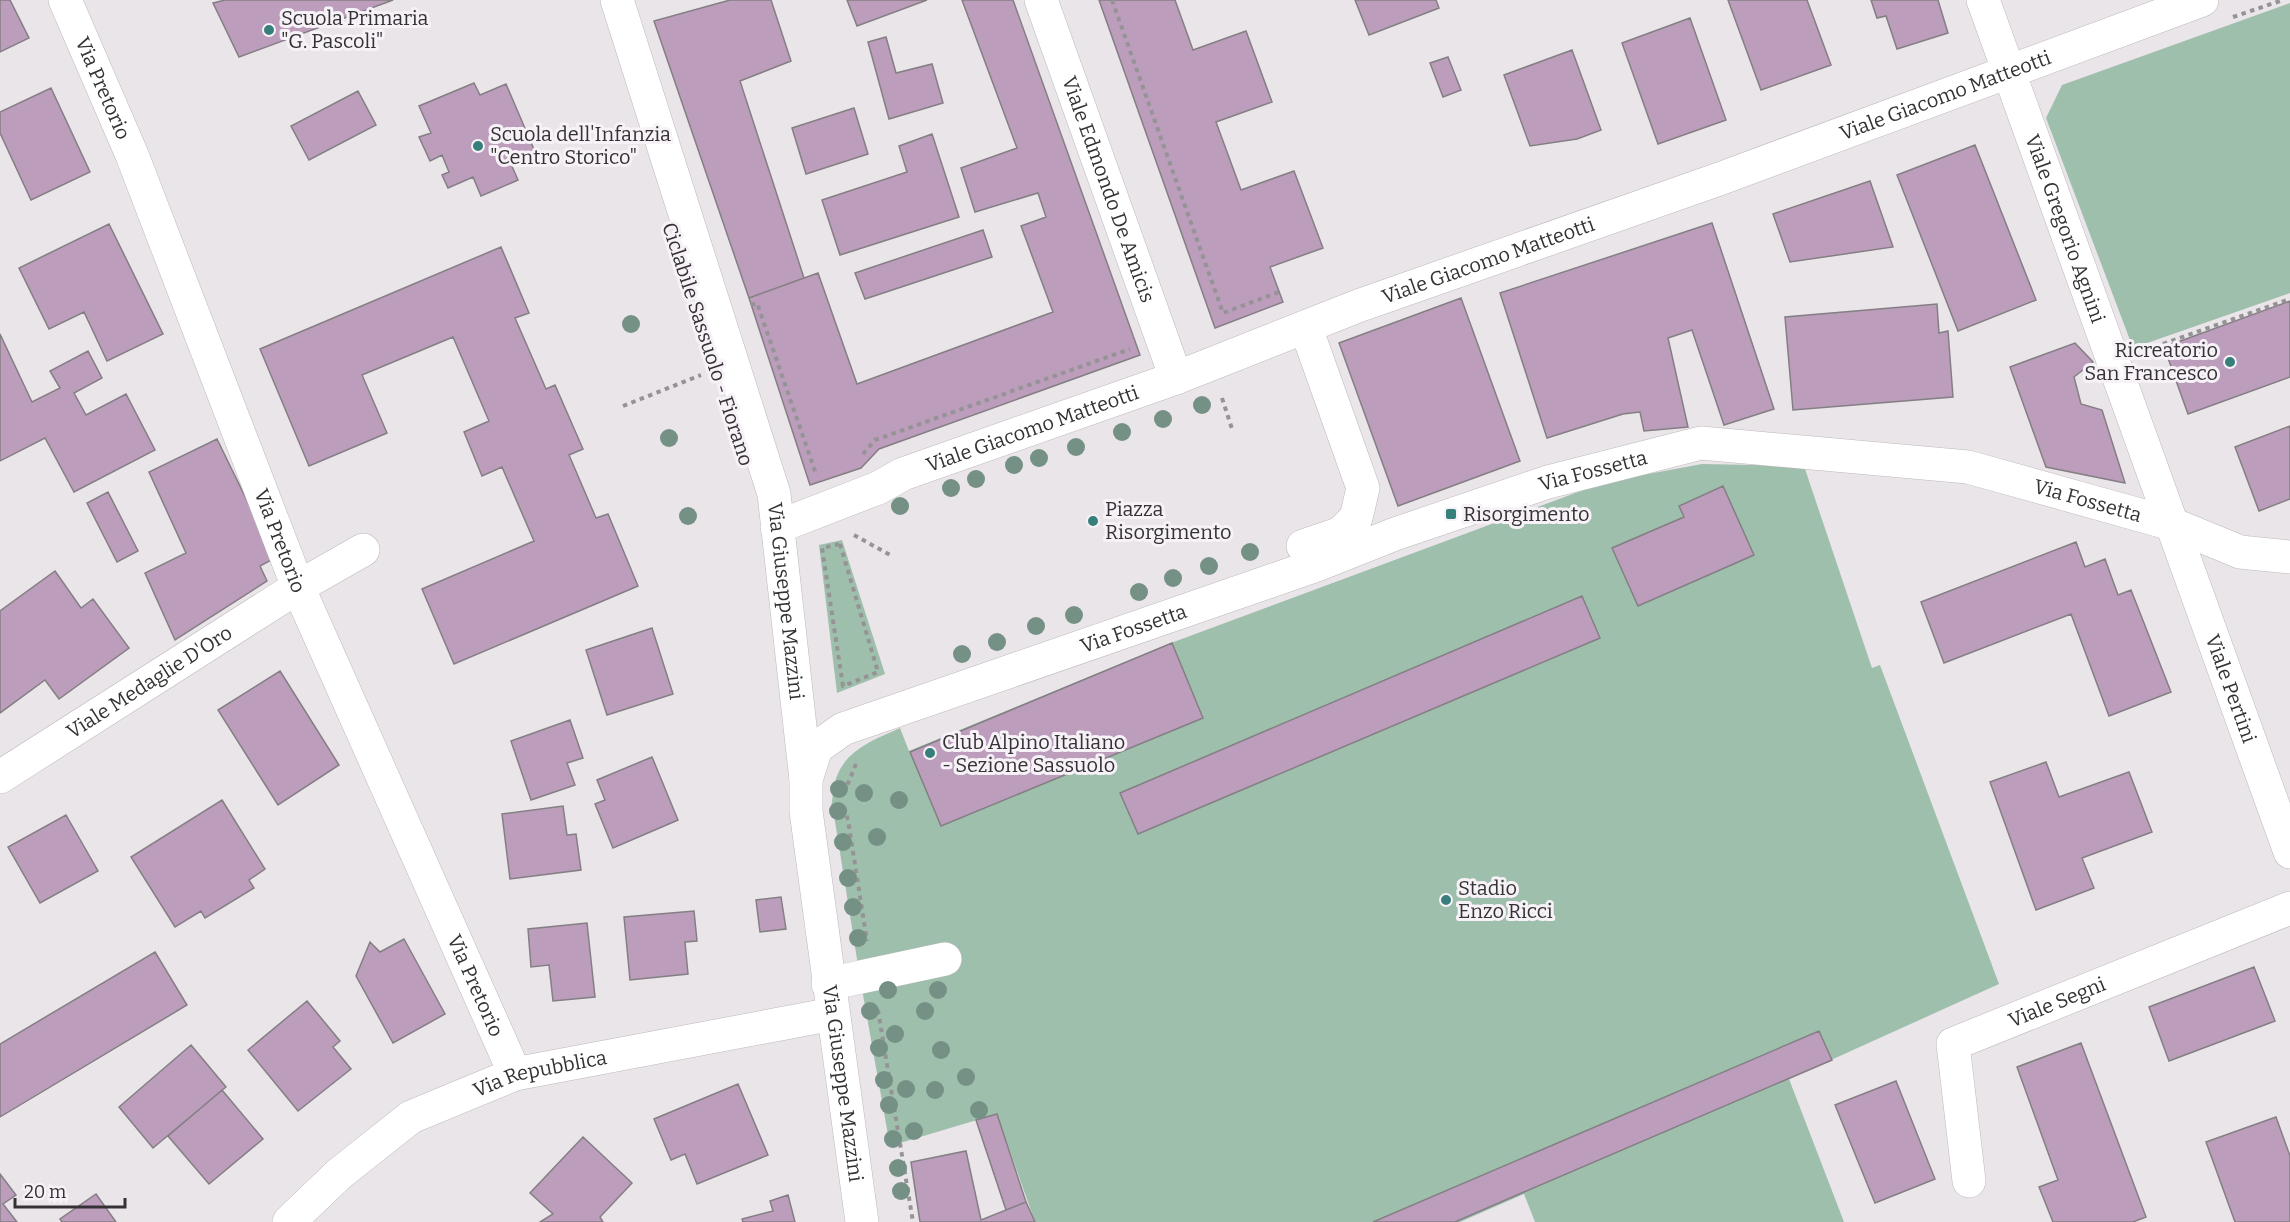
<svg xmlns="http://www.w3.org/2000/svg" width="2290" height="1222" font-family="Bitter,serif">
  <rect width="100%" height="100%" fill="#eae5e9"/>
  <path fill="#9fbfad" d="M2290,3V293L2133,348L2046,118L2062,85Z
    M1702,464L1804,466L1872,668L1880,665L1999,984L1789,1079L1844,1222H1535L1524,1194L1460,1222H1035L997,1114L890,1146L860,978L833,809L831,808C833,798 833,785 837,776C847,749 876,739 900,728L909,751L1171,643L1605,482Z
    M842,540L885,674L837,693L819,545Z"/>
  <path fill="#bc9dbc" stroke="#837f83" stroke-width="1.5" d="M0,0H10L29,38L0,52Z
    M225,0H393L239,57L213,3Z
    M730,0H771L791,61L740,81L804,278L749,298L654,21Z
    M847,0H927L857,26Z
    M962,0H1013L1140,355L879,449L861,468L810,485L749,298L818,273L857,384L1053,312L1021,226L1046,217L1038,193L975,212L961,168L1017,148Z
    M1099,0H1175L1193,50L1246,31L1272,102L1216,122L1241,190L1294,171L1323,248L1270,267L1283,302L1215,328Z
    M1355,0H1436L1439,8L1369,35Z
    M1728,0H1807L1831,65L1761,90Z
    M1871,0H1938L1948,33L1897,49L1886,16L1877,18Z
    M1690,18L1726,120L1658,144L1622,43Z
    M886,37L896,73L932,64L943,103L889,119L868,42Z
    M1572,50L1601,130L1577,139L1530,146L1504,75Z
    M1448,57L1461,90L1443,97L1430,63Z
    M474,83L480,95L506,84L536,154L511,164L518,180L481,196L473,177L448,188L442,175L449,172L442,155L430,161L419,137L431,133L419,106Z
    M51,88L90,172L31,200L0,133V112Z
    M358,91L376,125L309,160L291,126Z
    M854,108L868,154L806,174L792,128Z
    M932,134L959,217L840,255L822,200L907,172L899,146Z
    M1975,145L2036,300L1958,331L1897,175Z
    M1870,181L1893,247L1790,262L1773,214Z
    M1712,223L1774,409L1724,425L1692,330L1668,338L1688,427L1644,431L1640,412L1623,414L1547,438L1500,293Z
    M109,224L163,334L107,361L84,312L49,329L19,268Z
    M983,230L992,257L865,299L855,273Z
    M501,247L529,313L515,318L546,389L555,385L583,449L569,455L596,518L608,514L638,586L454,664L422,589L534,541L502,467L482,476L464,432L489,421L453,337L362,375L387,433L309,466L260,349Z
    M1461,298L1520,461L1398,506L1339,343Z
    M2290,301V377L2188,414L2164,347Z
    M1937,304L1939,333L1948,331L1953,397L1793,410L1785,317Z
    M0,334L32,402L60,388L50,371L88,351L102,378L74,393L86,415L126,394L155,450L74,492L45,438L0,461Z
    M2075,343L2093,362L2074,377L2081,404L2102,410L2125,483L2046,467L2010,367Z
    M2290,426V499L2259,511L2235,447Z
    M217,439L275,558L260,566L267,581L175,640L145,573L186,553L149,472Z
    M1723,486L1754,555L1638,606L1612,548L1684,517L1679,506Z
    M108,492L138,551L117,562L87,503Z
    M2076,542L2085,567L2105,559L2118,595L2131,590L2171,692L2109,716L2071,614L1944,663L1921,602Z
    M55,571L81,608L93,599L129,648L59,699L45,680L0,713V611Z
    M1582,596L1600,638L1138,834L1120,793Z
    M652,628L673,694L607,715L586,650Z
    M1172,643L1203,718L941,826L910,752Z
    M280,671L339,765L278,805L218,710Z
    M570,720L583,758L567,763L575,785L531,800L511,741Z
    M652,757L678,820L613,848L595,804L605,800L597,780Z
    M2046,762L2059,797L2129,772L2152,832L2082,858L2094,888L2036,910L1990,782Z
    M222,800L265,869L249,880L254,888L205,918L201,911L175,927L131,857Z
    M563,806L567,835L576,834L581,870L510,879L502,814Z
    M66,815L98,871L40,903L8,847Z
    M781,897L786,929L760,932L756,900Z
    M694,911L697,941L685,942L688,974L630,980L624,917Z
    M587,923L595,997L553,1001L549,965L531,967L528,929Z
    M404,939L445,1014L393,1043L356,976L370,942L380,952Z
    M155,952L187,1005L0,1117V1044Z
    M2254,967L2275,1021L2169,1061L2149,1007Z
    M307,1001L340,1041L333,1047L351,1069L298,1111L248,1050Z
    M1819,1031L1832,1060L1524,1192L1455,1222H1373Z
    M2081,1043L2146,1217L2133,1222H2053L2039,1187L2058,1180L2017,1067Z
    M191,1045L226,1087L153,1148L119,1107Z
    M1896,1081L1935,1179L1875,1203L1835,1105Z
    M738,1084L768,1155L697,1184L685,1154L671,1160L654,1119Z
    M222,1090L263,1139L209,1184L168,1136Z
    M997,1114L1026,1202L1006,1210L976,1120Z
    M2276,1117L2290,1156V1222H2235L2206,1142Z
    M583,1137L632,1183L600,1217L603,1222H540L553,1214L530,1193Z
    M966,1151L981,1220L1026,1202L1035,1222H920L911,1162Z
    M0,1174L16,1195L3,1204L17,1222H0Z
    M96,1194L116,1222H62L60,1219Z
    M788,1195L795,1222H743L742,1219L773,1211L770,1201Z"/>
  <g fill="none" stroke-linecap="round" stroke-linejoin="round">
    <defs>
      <g id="minor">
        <path id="s1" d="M65,0L132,155L298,587L515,1074"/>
        <path id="s2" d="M617,0L774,494L806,780V811L862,1222"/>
        <path id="s3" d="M1041,0L1176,378"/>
        <path id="s4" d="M1983,0L2290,852"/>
        <path id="s5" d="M777,527L878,488L903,474L1176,378L1358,306L1722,178L2202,0"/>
        <path d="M1303,546L1341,533L1356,518L1363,488L1306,328"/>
        <path id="s6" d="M0,777L298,587L363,550"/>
        <path id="s7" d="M806,780L816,748L843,729L1317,565L1395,534L1548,482L1701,443L1968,467L2172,524L2240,552L2290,557"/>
        <path d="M828,984L945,959"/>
        <path id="s8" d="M1969,1181L1953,1044L2290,908"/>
        <path id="s9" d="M289,1222L339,1174L411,1117L515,1074L833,1014"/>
      </g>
    </defs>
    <use href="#minor" stroke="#bdb8bd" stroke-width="34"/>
    <path stroke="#969396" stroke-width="4" stroke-dasharray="4.5 4.5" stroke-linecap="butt" d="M1112,0L1223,313L1279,292
      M2233,17L2283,0
      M751,305L757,303L816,474
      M2146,350L2290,299
      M1222,398L1233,432
      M623,406L701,375
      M863,454L875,440L1130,349
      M854,535L892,556
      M840,544L878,672L843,686L822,548Z
      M844,793L856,764
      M844,807L848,820L867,941
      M878,1010L913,1222"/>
    <use href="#minor" stroke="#fff" stroke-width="33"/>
  </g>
  <g fill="#759085">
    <circle cx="631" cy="324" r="9"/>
    <circle cx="1202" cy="405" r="9"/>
    <circle cx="1163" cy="419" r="9"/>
    <circle cx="1122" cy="432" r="9"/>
    <circle cx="669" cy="438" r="9"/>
    <circle cx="1076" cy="447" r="9"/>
    <circle cx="1039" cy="458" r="9"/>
    <circle cx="1014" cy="465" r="9"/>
    <circle cx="976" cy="479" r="9"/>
    <circle cx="951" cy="488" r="9"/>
    <circle cx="900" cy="506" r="9"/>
    <circle cx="688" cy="516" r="9"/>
    <circle cx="1250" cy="552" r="9"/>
    <circle cx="1209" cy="566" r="9"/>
    <circle cx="1173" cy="578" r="9"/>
    <circle cx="1139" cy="592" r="9"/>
    <circle cx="1074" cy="615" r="9"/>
    <circle cx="1036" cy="626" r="9"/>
    <circle cx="997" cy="642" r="9"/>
    <circle cx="962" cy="654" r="9"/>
    <circle cx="839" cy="789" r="9"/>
    <circle cx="864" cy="793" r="9"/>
    <circle cx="899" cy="800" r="9"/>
    <circle cx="838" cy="811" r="9"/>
    <circle cx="877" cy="837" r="9"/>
    <circle cx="843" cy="842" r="9"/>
    <circle cx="848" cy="878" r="9"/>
    <circle cx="853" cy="907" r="9"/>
    <circle cx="858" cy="938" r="9"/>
    <circle cx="888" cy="990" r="9"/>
    <circle cx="938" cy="990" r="9"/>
    <circle cx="870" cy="1011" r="9"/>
    <circle cx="925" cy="1011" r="9"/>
    <circle cx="895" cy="1034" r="9"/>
    <circle cx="879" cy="1048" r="9"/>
    <circle cx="941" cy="1050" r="9"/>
    <circle cx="966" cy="1077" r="9"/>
    <circle cx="884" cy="1080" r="9"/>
    <circle cx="906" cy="1089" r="9"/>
    <circle cx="935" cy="1090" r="9"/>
    <circle cx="889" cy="1105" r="9"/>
    <circle cx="979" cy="1110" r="9"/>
    <circle cx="914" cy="1131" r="9"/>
    <circle cx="893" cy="1139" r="9"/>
    <circle cx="898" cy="1168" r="9"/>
    <circle cx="901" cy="1191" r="9"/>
  </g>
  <g fill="#377f7a" stroke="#f7f2f7" stroke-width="2">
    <circle cx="269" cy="30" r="6"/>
    <circle cx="478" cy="146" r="6"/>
    <circle cx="2230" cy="362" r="6"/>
    <rect x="1445" y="508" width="12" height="12" rx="3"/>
    <circle cx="1093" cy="521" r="6"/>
    <circle cx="930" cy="753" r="6"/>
    <circle cx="1446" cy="900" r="6"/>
  </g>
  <g text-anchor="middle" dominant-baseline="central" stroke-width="6" stroke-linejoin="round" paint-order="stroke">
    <g font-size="20" fill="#343234" stroke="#f7f2f7" text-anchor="start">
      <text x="281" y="18">Scuola Primaria<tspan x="281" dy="23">"G. Pascoli"</tspan></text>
      <text x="490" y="134">Scuola dell'Infanzia<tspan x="490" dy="23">"Centro Storico"</tspan></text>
      <text x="2218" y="350" text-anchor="end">Ricreatorio<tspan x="2218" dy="23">San Francesco</tspan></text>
      <text x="1105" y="509">Piazza<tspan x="1105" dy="23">Risorgimento</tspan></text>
      <text x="1463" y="514">Risorgimento</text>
      <text x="942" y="742">Club Alpino Italiano<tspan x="942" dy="23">- Sezione Sassuolo</tspan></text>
      <text x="1458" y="888">Stadio<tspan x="1458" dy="23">Enzo Ricci</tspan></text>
    </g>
    <g font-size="20" fill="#343234" stroke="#f7f2f7">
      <text stroke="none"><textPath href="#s1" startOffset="96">Via Pretorio</textPath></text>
      <text stroke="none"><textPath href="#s5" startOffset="1246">Viale Giacomo Matteotti</textPath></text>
      <text stroke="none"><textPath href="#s3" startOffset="201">Viale Edmondo De Amicis</textPath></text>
      <text stroke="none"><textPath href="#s4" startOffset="243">Viale Gregorio Agnini</textPath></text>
      <text stroke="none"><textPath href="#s5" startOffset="760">Viale Giacomo Matteotti</textPath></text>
      <text transform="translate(708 344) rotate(72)">Ciclabile Sassuolo - Fiorano</text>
      <text stroke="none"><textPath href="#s5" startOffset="274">Viale Giacomo Matteotti</textPath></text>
      <text stroke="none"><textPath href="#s7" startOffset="860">Via Fossetta</textPath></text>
      <text stroke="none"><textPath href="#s7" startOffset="1364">Via Fossetta</textPath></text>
      <text stroke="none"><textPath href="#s1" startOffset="582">Via Pretorio</textPath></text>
      <text stroke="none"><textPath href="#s2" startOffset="626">Via Giuseppe Mazzini</textPath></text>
      <text stroke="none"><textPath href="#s7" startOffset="374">Via Fossetta</textPath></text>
      <text stroke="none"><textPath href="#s6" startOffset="177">Viale Medaglie D'Oro</textPath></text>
      <text stroke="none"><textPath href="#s4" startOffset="732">Viale Pertini</textPath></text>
      <text stroke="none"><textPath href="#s1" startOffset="1068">Via Pretorio</textPath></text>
      <text stroke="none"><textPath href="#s8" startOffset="250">Viale Segni</textPath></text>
      <text stroke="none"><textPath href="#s9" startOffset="298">Via Repubblica</textPath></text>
      <text stroke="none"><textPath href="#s2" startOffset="1112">Via Giuseppe Mazzini</textPath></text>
    </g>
  </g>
  <path d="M15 1198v9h110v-9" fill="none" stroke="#343234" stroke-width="3"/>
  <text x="24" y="1198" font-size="18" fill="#343234" stroke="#f7f2f7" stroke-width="4.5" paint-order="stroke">20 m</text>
</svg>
